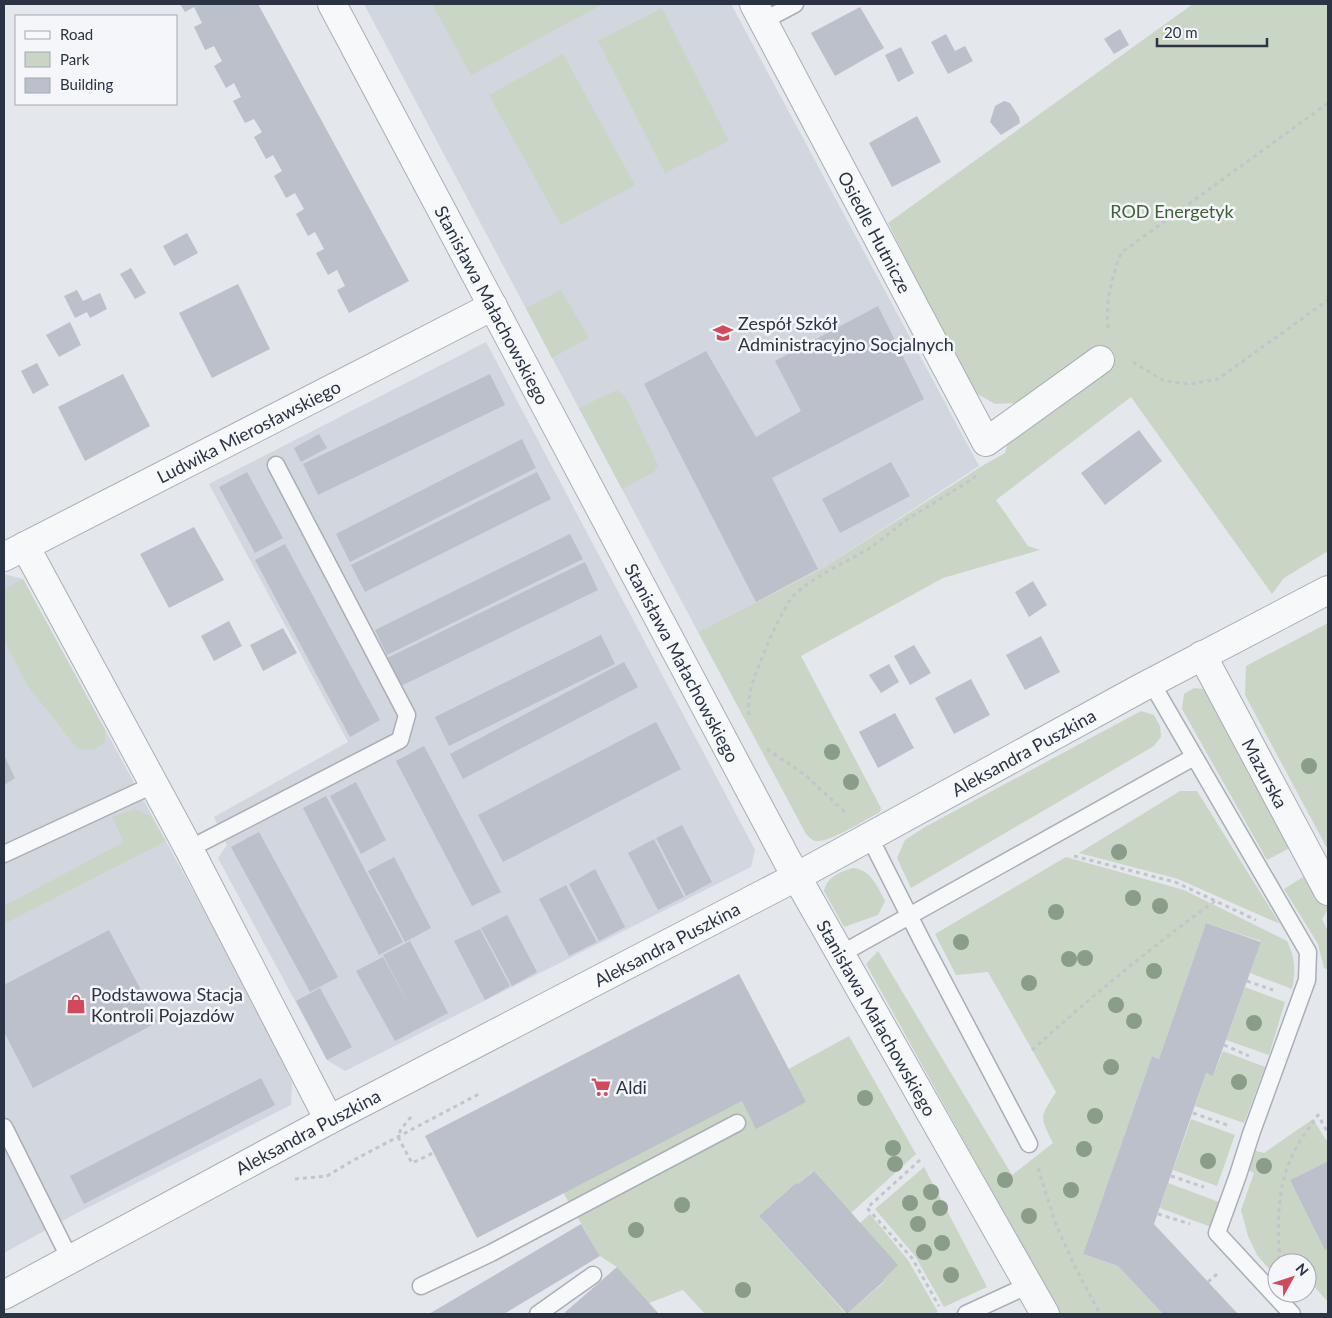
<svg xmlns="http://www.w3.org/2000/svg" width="1332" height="1318" font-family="Lato,sans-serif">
  <rect width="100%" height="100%" fill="#e4e7ec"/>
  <path fill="#d2d6de" d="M364,4H731L979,466L823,568L698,632Z
    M486,342L755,850L751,867L345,1071L327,1060L218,858L227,845L214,817L348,742L209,484Z
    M4,574L23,579L265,1023L292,1083L291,1105L75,1214L4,1253Z"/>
  <path fill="#c9d6c5" d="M432,4H603L471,75Z
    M1193,4H1328V551L1284,578L1272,594L1131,397L996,500L1028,546L1040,550L943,578L801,656L881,808L880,812C867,819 831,841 819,841C813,842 810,838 806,834L698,632L823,568L982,466L1005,453L1008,442L1111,369L1095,347L1017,403L995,404L972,391L888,223Z
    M662,8L729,141L665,173L598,41Z
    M563,54L635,185L561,225L489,95Z
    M561,290L589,338L552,358L526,308Z
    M617,390L626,398L658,465L654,472L622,489L579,408Z
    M23,579L105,730V742L94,750L77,748L27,685L4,640V589Z
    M1328,623V850L1245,695L1246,666Z
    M1194,688L1203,689L1213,695L1297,844L1267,860L1182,709L1184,694Z
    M1141,711L1154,715L1160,726L1161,737L1154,746L911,888L897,858L905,840L925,827Z
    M1180,791H1197L1280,924L1178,879L1079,853Z
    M135,809L150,816L166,841L4,924V906L124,842L112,817Z
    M1066,857L1184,890L1287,941C1295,957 1296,971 1292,989L1250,973L1261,941L1206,923L1159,1059L1152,1056L1083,1254L1118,1266L1163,1314H1060L866,964L878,951L1012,1175L1053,1143C1039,1115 1040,1118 1056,1092L988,972L956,975L935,934Z
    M853,868C870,869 878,887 885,901L878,915L844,927L824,891C827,877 840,872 853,868Z
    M1311,872L1328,904V909L1322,919L1328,931V970L1324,968L1318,944L1284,889Z
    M1245,987L1285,1002L1269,1055L1226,1040Z
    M849,1036L916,1154L851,1213L813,1171L798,1184L796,1183L759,1216L846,1314H705L683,1290L649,1303L617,1267L600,1256L563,1192Z
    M1223,1051L1265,1067L1244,1123L1195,1106L1206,1073L1213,1076Z
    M1191,1119L1235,1135L1217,1186L1173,1170Z
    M1313,1119L1326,1140L1328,1139V1161L1290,1180L1325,1249L1328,1248V1302L1312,1284L1307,1288V1263H1277V1278L1257,1255L1248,1236L1241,1210L1254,1173L1241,1167L1249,1149L1264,1153Z
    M924,1167L987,1287L944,1307L915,1256L875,1209Z
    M1168,1183L1219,1202L1211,1227L1160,1208Z
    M870,1214L908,1260L938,1312L933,1314H847L884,1282L860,1223Z"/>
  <path fill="#bbc0ca" d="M180,4H258L409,281L349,313L337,290L345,286L337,270L328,275L316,253L324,249L315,232L308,236L296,214L304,209L295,193L286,198L274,176L282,171L273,155L266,159L254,137L262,132L254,119L245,123L233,101L241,97L234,83L226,88L214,66L222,61L214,46L205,50L194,27L202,23L194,7L185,12Z
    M860,7L884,48L835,76L811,33Z
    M1120,29L1129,45L1114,54L1104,39Z
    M946,34L955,51L965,46L973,61L948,74L931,42Z
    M901,47L914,73L898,82L885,55Z
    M1004,101L1010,103L1019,117L1020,123L1001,135L990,122L995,106Z
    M917,116L941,162L892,187L869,143Z
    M187,233L198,253L174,266L163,246Z
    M131,268L146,293L135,299L120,274Z
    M238,284L270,349L212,378L179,313Z
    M77,290L83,301L100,293L107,309L90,318L87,312L75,318L64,296Z
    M878,306L924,399L772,478L818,569L756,602L644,384L706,351L756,437L801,411L775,361Z
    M70,322L81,345L59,357L46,335Z
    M37,363L49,385L33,394L21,371Z
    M123,374L150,426L85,461L58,407Z
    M490,374L505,405L318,495L303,464Z
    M1139,430L1162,461L1105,505L1081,473Z
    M319,434L327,448L301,462L294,448Z
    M522,439L536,468L350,562L336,534Z
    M891,462L910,496L840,533L822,499Z
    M247,472L283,538L255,553L219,487Z
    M537,472L551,499L365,592L351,565Z
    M194,527L224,580L169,608L140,554Z
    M570,534L583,559L387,655L375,630Z
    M285,544L380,720L350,737L255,560Z
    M585,562L598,590L399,687L385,659Z
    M1033,581L1047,605L1029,617L1015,592Z
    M229,621L242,646L214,661L201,636Z
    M283,628L297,653L263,671L250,645Z
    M601,635L615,664L449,746L435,717Z
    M1041,636L1060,672L1025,690L1006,655Z
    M914,645L931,673L910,685L894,656Z
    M624,662L638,687L463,779L450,754Z
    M889,664L899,682L881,693L869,675Z
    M971,679L990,715L954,734L935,698Z
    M895,713L914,748L878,768L859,732Z
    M656,722L681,769L503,862L478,815Z
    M424,746L501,892L472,906L396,761Z
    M4,755L15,778L4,785Z
    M356,782L386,840L361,854L330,796Z
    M326,796L403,942L379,955L303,808Z
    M682,825L712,882L686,896L656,838Z
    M259,832L338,977L310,992L231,847Z
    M654,839L684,897L658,910L628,853Z
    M394,857L431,928L405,942L368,871Z
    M595,869L625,927L599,941L569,884Z
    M566,885L597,942L569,956L539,899Z
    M507,915L537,972L512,986L481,928Z
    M1206,923L1261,942L1213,1076L1206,1073L1154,1224L1238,1314H1163L1118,1266L1083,1254L1152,1056L1159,1059Z
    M480,929L510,986L485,1000L454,941Z
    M109,930L158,1022L33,1088L4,1032V985Z
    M410,941L448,1013L395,1041L356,971L383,957L411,1008L383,955Z
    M739,974L806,1102L756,1129L742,1101L477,1238L425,1136Z
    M320,988L352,1047L327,1060L296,1001Z
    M261,1078L275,1105L84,1204L70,1176Z
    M1328,1161V1248L1325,1250L1290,1180Z
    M814,1171L898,1265L883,1280L884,1281L847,1314L759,1216L796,1183L798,1184Z
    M581,1224L600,1256L504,1314H429Z
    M617,1267L659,1314H563Z"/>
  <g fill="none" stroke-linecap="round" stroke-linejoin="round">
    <defs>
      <path id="lane" d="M763,21L795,4
        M1151,682L1308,952L1307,980L1251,1134L1238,1175L1217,1233L1292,1314
        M869,836L922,941L1029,1144
        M189,849L400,740L407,715L276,465
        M4,854L153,785
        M841,954L1194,757
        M4,1127L70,1259
        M421,1286L491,1253L737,1123
        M538,1314L593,1275
        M966,1314L1029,1285"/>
      <g id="street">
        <path id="s1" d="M332,4L787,860L1045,1314"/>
        <path id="s2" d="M754,4L986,442L1100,360"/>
        <path d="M25,546L189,849L329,1120"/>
        <path id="s3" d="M4,557L493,306"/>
        <path id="s4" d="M1202,655L1328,891"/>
        <path id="s5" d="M4,1295L329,1120L796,877L1139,689L1328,590"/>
      </g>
    </defs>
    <use href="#lane" stroke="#a9aeb7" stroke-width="19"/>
    <use href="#street" stroke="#a9aeb7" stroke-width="30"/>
    <path stroke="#c2c5cb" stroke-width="3" stroke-dasharray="4 4" stroke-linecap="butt" d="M1108,328C1106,298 1111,281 1121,253L1328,103
      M1133,362L1164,381L1190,384L1218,379L1328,300
      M749,715C748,707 749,697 751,689C755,671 783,604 796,593C817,575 844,563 868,549C884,539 898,525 914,515C936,501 958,489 979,474
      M767,749L804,774L846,813
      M1074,856L1175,882L1256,920
      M1247,981L1273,990
      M1224,1045L1249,1056
      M1032,1050C1091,997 1151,947 1215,901
      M1193,1113L1227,1125
      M411,1117L401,1129L398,1137L412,1163L433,1153
      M920,1160L867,1208L912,1258L939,1306
      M1038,1168L1055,1222L1075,1267L1100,1314
      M1171,1176L1204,1187
      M295,1179L327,1176L352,1161L479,1094
      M1158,1214L1190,1224
      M1280,1260C1277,1225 1277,1190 1291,1158C1297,1143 1309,1129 1318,1115L1328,1133
      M1208,1282L1217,1274
      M375,1313V1314"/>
    <use href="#lane" stroke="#f7f8fa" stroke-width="16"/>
    <use href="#street" stroke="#f7f8fa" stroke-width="28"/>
  </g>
  <g fill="#899d89">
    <circle cx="832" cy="752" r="8"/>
    <circle cx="1309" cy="766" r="8"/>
    <circle cx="851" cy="782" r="8"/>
    <circle cx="1119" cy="852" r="8"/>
    <circle cx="1133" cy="898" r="8"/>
    <circle cx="1160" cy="906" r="8"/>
    <circle cx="1056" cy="912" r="8"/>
    <circle cx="961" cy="942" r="8"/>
    <circle cx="1085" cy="958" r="8"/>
    <circle cx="1069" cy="959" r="8"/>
    <circle cx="1154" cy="971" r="8"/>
    <circle cx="1029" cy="983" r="8"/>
    <circle cx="1116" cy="1005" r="8"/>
    <circle cx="1134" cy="1021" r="8"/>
    <circle cx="1254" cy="1023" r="8"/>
    <circle cx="1111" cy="1067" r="8"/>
    <circle cx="1239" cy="1082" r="8"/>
    <circle cx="865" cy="1098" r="8"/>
    <circle cx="1095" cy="1116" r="8"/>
    <circle cx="893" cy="1148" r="8"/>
    <circle cx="1084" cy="1149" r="8"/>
    <circle cx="1208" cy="1161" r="8"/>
    <circle cx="895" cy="1164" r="8"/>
    <circle cx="1264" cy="1166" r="8"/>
    <circle cx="1005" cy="1180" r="8"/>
    <circle cx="1071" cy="1190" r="8"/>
    <circle cx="931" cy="1192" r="8"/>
    <circle cx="910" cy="1203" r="8"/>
    <circle cx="682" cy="1205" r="8"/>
    <circle cx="940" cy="1208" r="8"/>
    <circle cx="1029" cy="1216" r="8"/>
    <circle cx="918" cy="1224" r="8"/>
    <circle cx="636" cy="1230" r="8"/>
    <circle cx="942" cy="1243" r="8"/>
    <circle cx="924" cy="1252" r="8"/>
    <circle cx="951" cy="1275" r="8"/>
    <circle cx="743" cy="1290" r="8"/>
  </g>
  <defs>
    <symbol id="school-bare" viewBox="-9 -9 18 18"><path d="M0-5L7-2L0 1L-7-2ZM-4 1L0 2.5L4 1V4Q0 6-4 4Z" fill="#d1495b" stroke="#f4f6f9" stroke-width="2.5" paint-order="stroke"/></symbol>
    <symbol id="shop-bare" viewBox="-9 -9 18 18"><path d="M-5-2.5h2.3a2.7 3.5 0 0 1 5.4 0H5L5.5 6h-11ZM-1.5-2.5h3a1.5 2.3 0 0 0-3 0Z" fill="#d1495b" stroke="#f4f6f9" stroke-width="2.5" paint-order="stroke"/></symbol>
    <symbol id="supermarket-bare" viewBox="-9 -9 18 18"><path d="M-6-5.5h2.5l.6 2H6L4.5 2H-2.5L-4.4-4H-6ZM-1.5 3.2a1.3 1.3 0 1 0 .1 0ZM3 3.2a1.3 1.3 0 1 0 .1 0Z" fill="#d1495b" stroke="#f4f6f9" stroke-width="2.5" paint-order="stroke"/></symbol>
  </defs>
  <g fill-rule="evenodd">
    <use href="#school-bare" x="709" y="319" width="28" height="28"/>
    <use href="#shop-bare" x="62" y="990" width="28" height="28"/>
    <use href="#supermarket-bare" x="587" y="1073" width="28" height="28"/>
  </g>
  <g text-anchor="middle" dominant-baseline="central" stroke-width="5" stroke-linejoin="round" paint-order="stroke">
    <g font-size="18" fill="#3f6138" stroke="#f4f6f9">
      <text x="1172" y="211">ROD Energetyk</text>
    </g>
    <g font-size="18" fill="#2b3445" stroke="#f4f6f9">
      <text stroke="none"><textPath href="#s2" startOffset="258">Osiedle Hutnicze</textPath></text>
      <text stroke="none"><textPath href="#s1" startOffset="341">Stanisława Małachowskiego</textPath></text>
      <text stroke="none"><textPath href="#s3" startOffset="275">Ludwika Mierosławskiego</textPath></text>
      <text stroke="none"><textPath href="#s1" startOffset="746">Stanisława Małachowskiego</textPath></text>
      <text stroke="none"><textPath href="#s5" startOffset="1155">Aleksandra Puszkina</textPath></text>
      <text stroke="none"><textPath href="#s4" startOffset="134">Mazurska</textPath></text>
      <text stroke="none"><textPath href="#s5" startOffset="750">Aleksandra Puszkina</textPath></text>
      <text stroke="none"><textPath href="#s1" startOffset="1151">Stanisława Małachowskiego</textPath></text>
      <text stroke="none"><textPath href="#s5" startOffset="345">Aleksandra Puszkina</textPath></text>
    </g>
    <g font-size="18" fill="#2b3445" stroke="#f4f6f9" text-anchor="start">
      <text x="738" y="323">Zespół Szkół<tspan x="738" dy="21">Administracyjno Socjalnych</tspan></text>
      <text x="91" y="994">Podstawowa Stacja<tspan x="91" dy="21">Kontroli Pojazdów</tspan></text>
      <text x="616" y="1087">Aldi</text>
    </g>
  </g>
  <rect width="1332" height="1318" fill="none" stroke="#2b3445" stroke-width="10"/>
  <rect x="15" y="15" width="162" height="90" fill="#f4f6f9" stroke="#a4a8b1"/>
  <rect x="25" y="31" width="25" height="8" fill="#f7f8fa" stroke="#a4a8b1"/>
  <text x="60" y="40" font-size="15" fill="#2b3445">Road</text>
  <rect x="25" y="52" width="25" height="15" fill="#c9d6c5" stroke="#a4a8b1"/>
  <text x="60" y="65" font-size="15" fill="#2b3445">Park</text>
  <rect x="25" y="78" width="25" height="15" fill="#bbc0ca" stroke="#a4a8b1"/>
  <text x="60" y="90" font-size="15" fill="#2b3445">Building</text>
  <g transform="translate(1292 1278) rotate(50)"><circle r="24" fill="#f4f6f9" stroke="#a4a8b1"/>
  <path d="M0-4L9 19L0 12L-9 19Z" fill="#d1495b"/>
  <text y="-8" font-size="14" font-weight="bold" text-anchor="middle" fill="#2b3445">N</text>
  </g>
  <path d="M1157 38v8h110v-8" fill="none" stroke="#2b3445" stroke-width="2.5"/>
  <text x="1164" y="38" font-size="15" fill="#2b3445" stroke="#f4f6f9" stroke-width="4" paint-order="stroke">20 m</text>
</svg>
